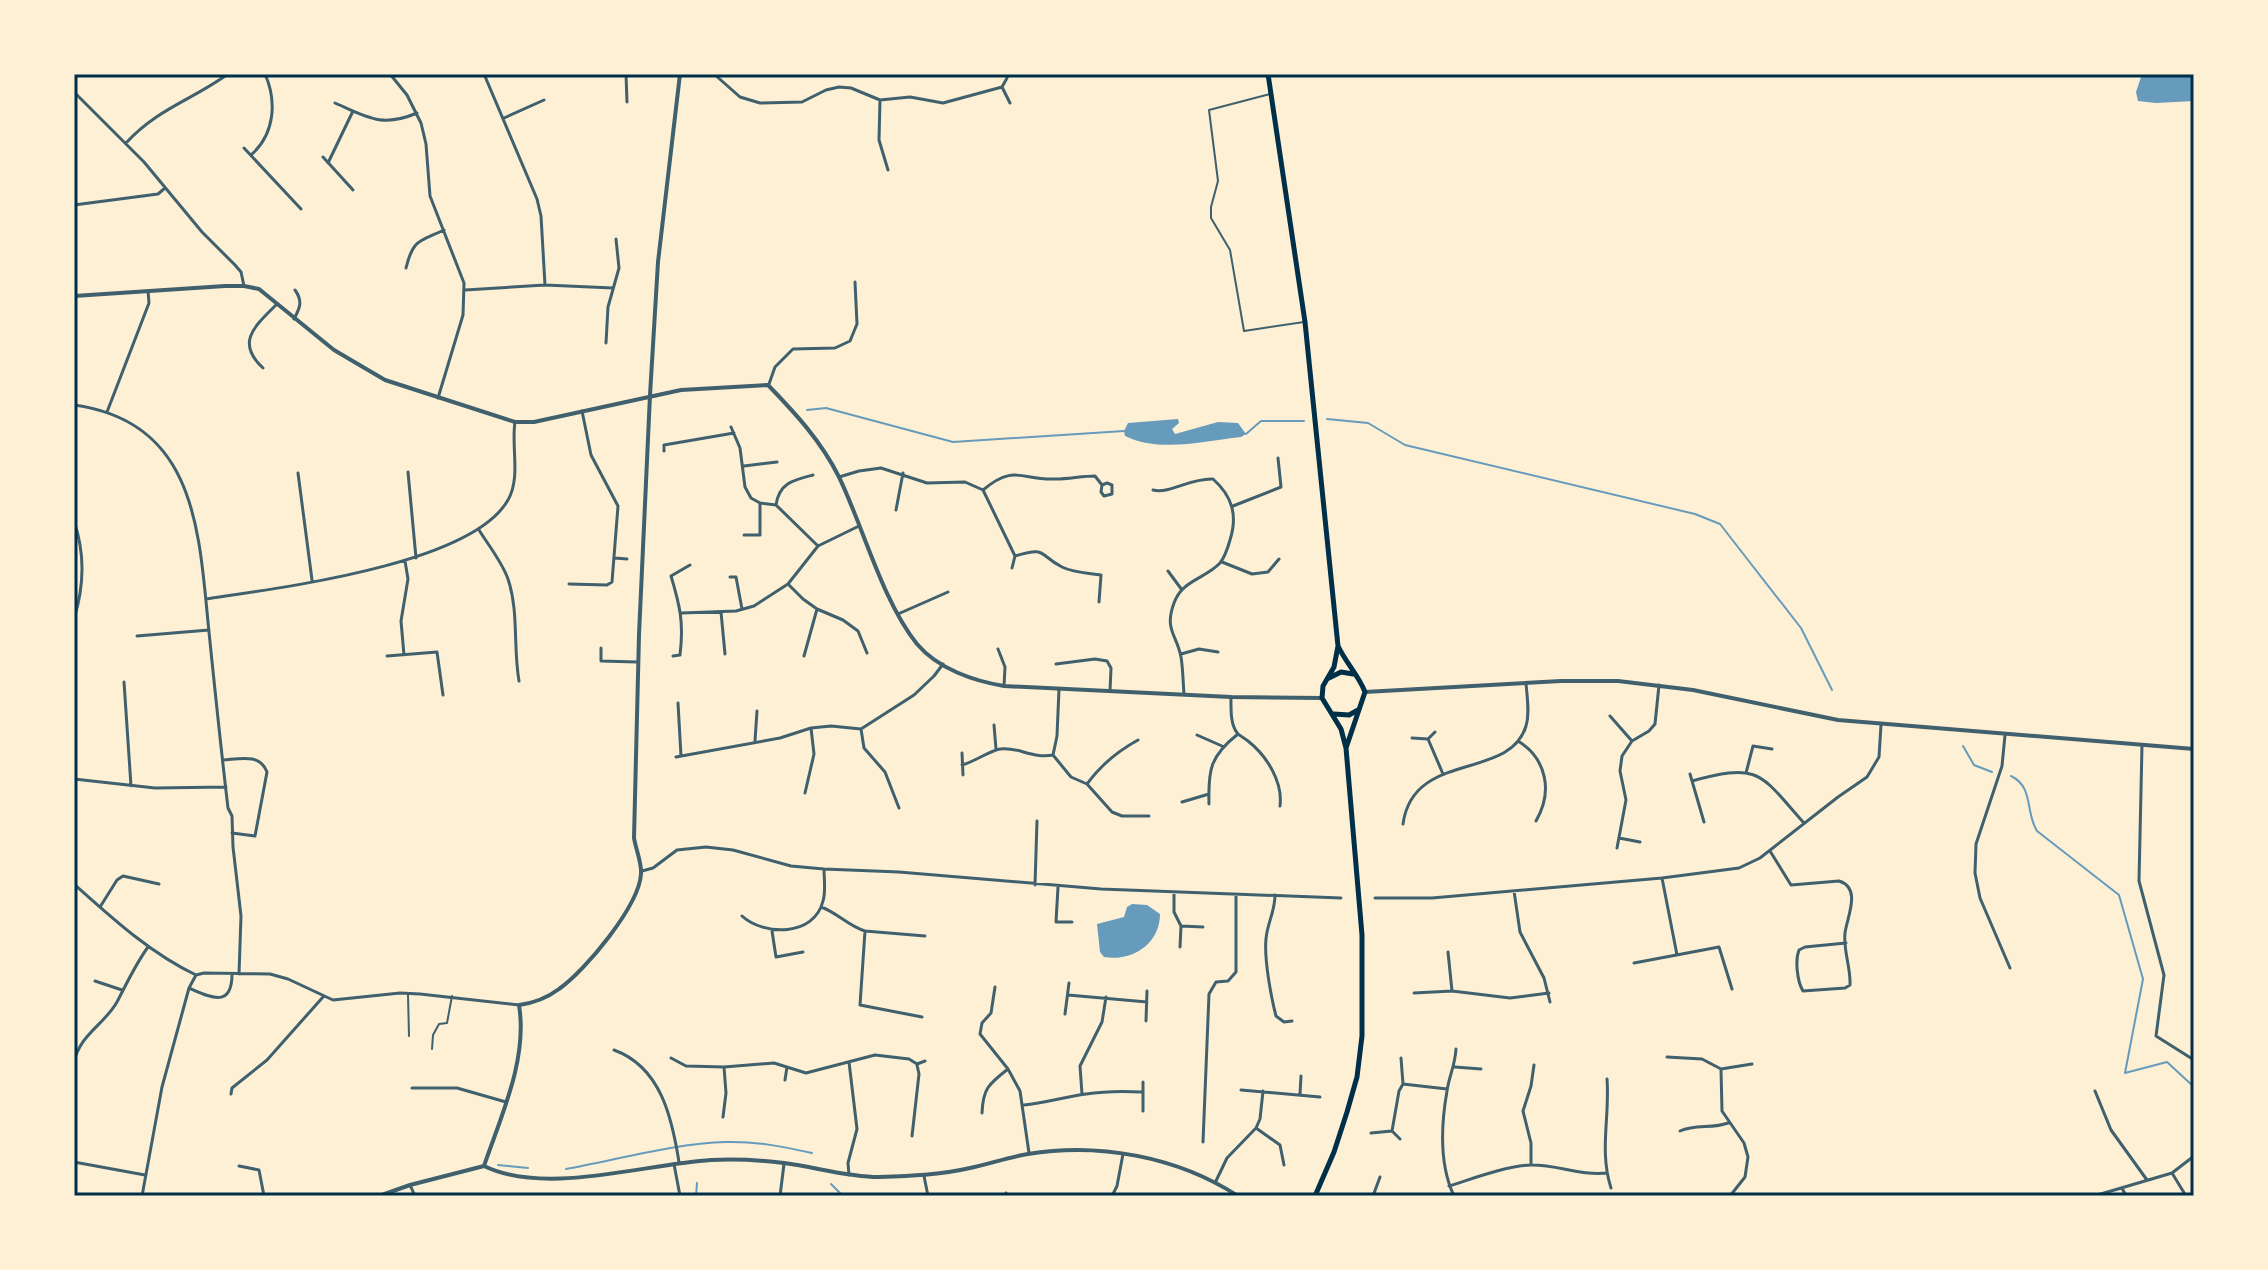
<svg xmlns="http://www.w3.org/2000/svg" width="2268" height="1270" font-family="Rubik,sans-serif">
  <rect width="100%" height="100%" fill="#fdf0d5"/>
  <path fill="#669bbc" d="M2142,74H2194V101L2156,103L2138,101L2136,92Z
    M1178,419L1179,423L1172,429L1175,434L1218,422L1238,423L1246,434L1241,437C1204,441 1160,453 1125,436L1124,431L1128,423Z
    M1132,904L1147,905L1160,914C1160,944 1132,962 1104,957L1100,952L1097,924L1124,917L1127,907Z"/>
  <g fill="none" stroke-linecap="round" stroke-linejoin="round">
    <path stroke="#669bbc" stroke-width="2" d="M807,410L826,408L953,442L1124,431
      M1327,419L1368,423L1405,445L1695,514L1720,524L1801,628L1832,690
      M1246,434L1261,421H1304
      M1963,746L1974,765L1992,772
      M2011,776C2034,787 2025,812 2037,831L2119,895L2143,979L2125,1073L2167,1062L2194,1087
      M498,1165L528,1168
      M566,1169C616,1160 676,1143 726,1142C756,1141 784,1147 812,1153
      M831,1184L843,1196
      M696,1196L697,1183"/>
    <path stroke="#3f606c" stroke-width="2" d="M1270,94L1209,110L1218,181L1211,207V218L1230,250L1244,331L1304,322
      M408,995L409,1036
      M432,1049L433,1035L439,1024L447,1023L452,996"/>
    <path stroke="#3f606c" stroke-width="3" d="M390,74L407,95L421,123L426,144L430,196L464,283L463,315L438,398
      M626,74L627,102
      M681,74H697
      M714,74L740,97L760,103L802,102L826,90L839,87L851,88L880,100L910,97L943,103L1002,87
      M1007,78L1002,87L1010,103
      M74,92L144,162L202,232L235,265L241,272L244,286
      M880,100L879,140L888,170
      M335,103C367,117 382,128 417,113
      M504,118L544,100
      M126,143C157,109 192,100 228,74
      M244,148L301,209
      M251,155C275,134 277,101 265,74
      M323,157L353,190
      M328,163L353,111
      M74,205L158,194L165,188
      M406,268C413,239 419,242 444,230
      M545,285L613,288
      M465,290L545,285L541,216L537,199L484,74
      M294,319C300,308 303,301 295,290
      M606,343L608,307L619,268L616,239
      M263,368C235,342 255,326 277,304
      M769,384L775,367L793,349L835,348L850,341L857,324L855,282
      M74,405C198,422 199,534 209,632C215,691 221,749 228,808L232,816L233,847L241,916L239,974
      M107,412L149,303L148,291
      M731,427L740,448L745,487L751,498L760,503L776,505L818,546
      M664,451V445L734,433
      M744,466L777,462
      M408,472L416,558
      M298,473L312,580
      M839,477L859,471L881,468L927,483L965,482L983,490L1015,556
      M983,490C1015,463 1022,481 1056,479C1069,479 1082,476 1095,476L1102,485L1101,492L1104,496L1112,494V485L1107,483L1102,485
      M1153,490C1171,494 1189,478 1213,479C1232,496 1238,515 1230,540C1228,547 1225,557 1220,563C1205,579 1182,580 1174,603C1164,630 1177,635 1181,657C1183,669 1183,682 1184,694
      M776,505C779,483 793,480 813,475
      M1233,506L1281,487L1278,458
      M896,510L903,473
      M74,521C85,553 84,587 74,619
      M479,530C489,546 502,562 508,579C519,612 513,647 519,681
      M744,535H760V503
      M615,558L627,559
      M1222,562L1252,574L1268,572L1279,559
      M1012,568L1015,556C1048,546 1038,555 1062,567C1074,573 1088,573 1101,575L1099,602
      M1168,571L1182,590
      M730,577H736L742,609
      M569,584L607,585L612,582L618,506L591,455L582,411
      M788,584L803,599L817,609L843,620L858,631L867,653
      M206,599C278,588 471,565 508,500C521,477 511,447 515,422
      M721,612L725,654
      M682,613L736,611L754,606L788,584L818,546L859,526
      M898,614L948,592
      M137,636L209,630
      M601,648V661L637,662
      M998,649L1005,667L1004,686
      M1181,654L1199,649L1218,652
      M404,655L401,621L408,579L405,561
      M387,656L437,652L443,695
      M673,656L680,655C684,623 680,606 671,576L690,565
      M804,656L817,609
      M1056,664L1095,659L1107,661L1111,668L1110,691
      M124,682L131,786
      M1059,689L1057,736L1053,755L1071,777L1087,784L1112,812L1122,816H1149
      M1231,697C1231,709 1230,725 1238,734C1239,735 1247,740 1248,741C1267,756 1283,782 1280,806
      M678,703L681,756
      M1610,716L1632,741
      M994,725L996,749
      M861,729L864,748L885,772L899,808
      M1197,735L1222,746
      M2005,735L2002,766L1976,844L1975,873L1980,898L2010,968
      M1412,738L1428,739L1435,732
      M1428,739L1443,774
      M755,741L757,711
      M1518,741C1547,759 1553,792 1536,821
      M2142,745L2139,881L2164,975L2156,1036L2194,1060
      M962,753L963,775
      M676,757L780,738L811,728L831,726L861,729L914,695L934,676L943,664
      M223,760C239,759 260,753 267,772L255,836L232,833
      M962,765C974,762 989,751 1000,749C1017,746 1032,759 1053,755
      M1746,773L1753,746L1772,749
      M1690,774L1704,822
      M74,779L155,788L226,787
      M1692,781C1761,762 1760,774 1804,823
      M1087,784C1100,766 1118,751 1138,740
      M805,793L814,754L811,728
      M1182,802L1209,794
      M1209,804C1208,770 1210,756 1238,734
      M1403,824C1413,750 1510,781 1526,726C1530,713 1527,697 1526,683
      M1619,838L1640,842
      M1617,848L1626,800L1620,771L1622,756L1632,741L1649,731L1655,724L1659,685
      M1770,851L1791,885L1839,881C1862,888 1847,917 1845,933C1843,950 1851,968 1850,985L1845,988L1803,991C1797,981 1795,960 1799,950L1805,947L1846,943
      M642,871L653,868L677,850L706,847L733,850L791,866L824,869L899,872L1101,889L1341,898
      M1662,878L1677,955
      M74,884C112,918 150,953 196,975
      M1035,885L1037,821
      M1058,887L1056,922H1072
      M1514,891L1520,932L1544,978L1550,1002
      M1174,892V912L1181,926L1180,947
      M1275,895C1275,912 1267,924 1266,939C1264,959 1271,997 1276,1016L1284,1022L1292,1021
      M1375,898H1432L1662,878L1739,868L1760,858L1838,797L1867,777L1879,757L1881,725
      M100,907L117,880L123,876L159,884
      M821,907C838,913 848,926 865,931L860,1005L922,1017
      M742,916C764,936 814,937 823,901C826,892 824,879 824,869
      M1181,926L1203,927
      M772,931L776,957L803,952
      M865,931L925,936
      M1448,952L1452,991
      M1634,963L1719,947L1732,989
      M196,975L204,973L270,974L288,979L333,1000L400,993L420,994L519,1005
      M95,981L122,990
      M995,987L991,1013L982,1023L980,1034L1008,1069L1020,1091L1029,1153
      M189,988C210,997 232,1009 232,974
      M1414,993L1452,991L1510,998L1549,993
      M1068,995L1147,1002
      M1065,1014L1069,983
      M1146,1021L1147,991
      M614,1050C661,1067 672,1118 679,1162
      M1667,1057L1702,1059L1721,1069L1752,1064
      M671,1058L686,1066L724,1067L774,1063L806,1073L875,1055L909,1059L917,1064L925,1061
      M849,1062L857,1129L848,1163L849,1175
      M74,1063C79,1035 104,1025 117,1002C127,983 135,965 148,947
      M1455,1067L1481,1069
      M1721,1069L1722,1111L1744,1143L1748,1157L1745,1177L1730,1196
      M1607,1079C1610,1116 1599,1151 1611,1188
      M785,1080L787,1067
      M1403,1084L1447,1089
      M412,1088H457L506,1102
      M1241,1090L1320,1097
      M2095,1091L2111,1130L2147,1180
      M231,1094L232,1088L267,1060L323,997
      M1082,1094L1080,1066L1102,1022L1106,997
      M1300,1094L1301,1076
      M1024,1105C1045,1103 1064,1097 1086,1094C1105,1091 1123,1091 1142,1092
      M1143,1111V1082
      M982,1113C983,1088 989,1084 1008,1069
      M723,1117L726,1093L724,1067
      M1256,1128L1280,1145L1284,1165
      M1392,1131L1400,1139
      M1680,1131C1696,1124 1712,1129 1728,1123
      M1371,1133L1392,1131L1399,1091L1403,1084L1401,1058
      M912,1136L919,1074L917,1065
      M1203,1142L1209,994L1216,982L1228,981L1236,972V894
      M74,1162L145,1175
      M674,1164L680,1196
      M1531,1165V1143L1523,1111L1531,1086L1534,1065
      M239,1166L259,1170L264,1196
      M2172,1173L2186,1196
      M924,1176L928,1196
      M1215,1183L1227,1158L1256,1128L1260,1119L1263,1091
      M410,1185L415,1196
      M1449,1186C1475,1178 1503,1167 1530,1165C1556,1164 1580,1176 1607,1173
      M2122,1188L2126,1196
      M1006,1193L1007,1196
      M142,1196L162,1087L189,988L196,975
      M780,1196L784,1164
      M1112,1196L1117,1186L1123,1154
      M1373,1196L1380,1177
      M1454,1196C1439,1164 1441,1125 1447,1091C1449,1076 1455,1066 1456,1049
      M2094,1196L2172,1173L2194,1156"/>
    <path stroke="#3f606c" stroke-width="4" d="M74,296L225,286H244L259,289L334,350L385,380L515,422H534L681,390L768,385C796,414 821,441 839,477C864,529 882,600 917,644C938,669 974,681 1004,686L1231,697L1322,698
      M1365,692L1561,681H1618L1693,690L1838,720L2194,749
      M484,1166C501,1116 528,1059 519,1005C534,1003 547,998 559,989C585,971 639,906 641,874C642,863 636,850 634,838L639,635L650,395L658,262L680,74
      M484,1166C546,1196 644,1164 711,1160C735,1159 760,1160 784,1163C816,1167 846,1177 879,1177C910,1176 940,1175 970,1168C989,1164 1009,1157 1028,1154C1099,1142 1178,1157 1238,1196
      M379,1196L410,1185L484,1166"/>
    <path stroke="#003049" stroke-width="5" d="M1268,74L1305,322L1338,646L1334,667L1323,686L1322,698L1341,729L1346,748L1362,935V1036L1357,1077L1347,1112L1334,1152L1315,1196
      M1338,646C1346,663 1359,676 1365,692L1346,748
      M1329,678L1341,672L1353,674
      M1334,714L1349,715L1358,710"/>
  </g>
  <rect width="2268" height="1270" fill="none" stroke="#fdf0d5" stroke-width="152"/>
  <rect x="76" y="76" width="2116" height="1118" fill="none" stroke="#003049" stroke-width="3"/>
</svg>
